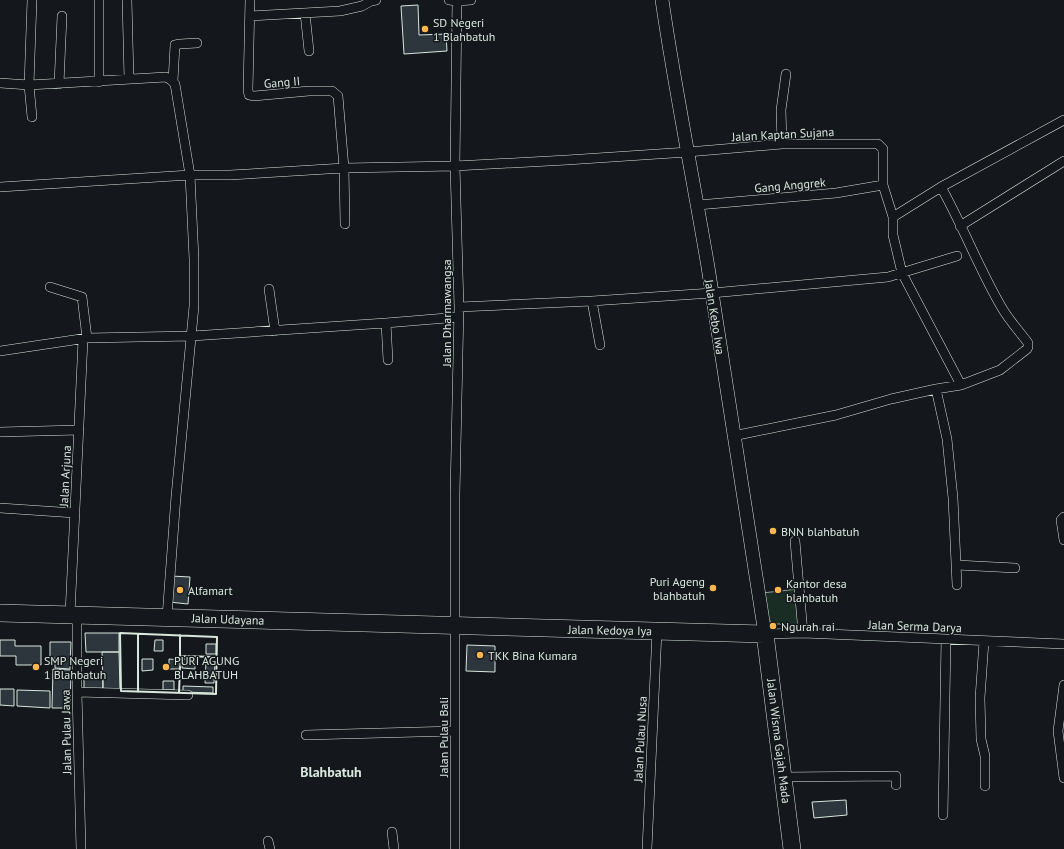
<svg xmlns="http://www.w3.org/2000/svg" width="1064" height="849" font-family="'PT Sans',sans-serif">
  <rect width="100%" height="100%" fill="#14181c"/>
  <path fill="#1a2d24" stroke="#939e99" d="M798,589L801,627L795,626V630H790V626L784,627L780,624H772L766,615L762,593Z"/>
  <path fill="#2c363c" stroke="#d8e6dc" d="M418,5L419,35L446,34L447,51L404,54L401,6Z
    M171,576L190,577L188,604L169,602Z
    M85,633H119V652H86Z
    M0,640H15V646H41V665H16V656H0Z
    M155,640H163V651H154Z
    M50,642H71L70,669L55,668V658H50Z
    M206,644H216V654H206Z
    M467,645L495,646V672L466,671Z
    M102,652H119L120,690H103Z
    M142,659H153V670L142,671Z
    M169,659L180,660V669H169Z
    M183,659H195V669L182,668Z
    M206,662H215L214,683H205Z
    M53,669L71,670L70,708H52Z
    M84,673H103V689H84Z
    M163,681H174V690H163Z
    M183,686L213,687V693L183,692Z
    M0,689H14V706L0,705Z
    M17,690L50,691V708L17,706Z
    M846,800L847,815L814,818L812,802Z"/>
  <g fill="none" stroke-linecap="round" stroke-linejoin="round">
    <defs>
      <path id="street" d="M127,0L129,79
        M250,0L248,90L249,95L253,96L309,91H332L338,96L344,168L345,224
        M449,0L457,1L471,0
        M305,13L309,51
        M251,16L340,11L362,6L371,1L376,0
        M173,81L175,45L180,44L197,43
        M99,82V0
        M0,83L29,85L166,77L171,80L175,84L190,175L194,259V306L176,496L167,617
        M59,84L62,16
        M32,117L29,85L32,0
        M782,144L781,110L786,74
        M0,187L190,175H230L344,168L455,166L567,160L688,152L782,144H878L883,149V185L893,217V235L902,273L961,385
        M698,205L836,193L883,185
        M893,217L941,187L1064,120
        M960,226L1064,161
        M50,287L82,297L87,338
        M269,289L275,331
        M592,301L600,345
        M459,307L592,301L712,293L888,277L957,256
        M386,323L388,360
        M0,351L87,338L192,336L386,323L459,317
        M936,389L947,439L953,498L957,585
        M0,432L79,430
        M733,436L836,415L891,399L936,389L961,385L1000,370L1027,349L1028,347V343C1019,331 1009,320 1002,308C979,269 963,226 941,187
        M0,508L75,513
        M1064,517L1061,520L1064,540
        M795,541L803,633
        M957,565L1015,568
        M70,614L83,340
        M77,615V692L81,849
        M765,634L803,633L1064,644
        M984,641L980,698L981,739L985,756V786
        M77,692L188,695
        M306,735L455,731
        M783,777L896,776V785
        M1064,778L1058,731L1064,685
        M943,815L946,639
        M392,832L394,849
        M268,841L270,849
        M455,849V494L459,307L455,166L457,1
        M647,849L657,631"/>
      <path id="secondary" d="M662,0C675,89 693,178 708,267C728,389 745,512 765,634"/>
      <path id="highway" d="M0,613L765,634L792,849"/>
    </defs>
    <use href="#street" stroke="#d8e6dc" stroke-width="10"/>
    <use href="#secondary" stroke="#d8e6dc" stroke-width="14"/>
    <use href="#highway" stroke="#d8e6dc" stroke-width="18"/>
    <use href="#street" stroke="#14181c" stroke-width="9"/>
    <use href="#secondary" stroke="#14181c" stroke-width="13"/>
    <use href="#highway" stroke="#14181c" stroke-width="17"/>
    <path stroke="#d8e6dc" stroke-width="2" d="M120,633L217,637L216,694L121,691Z
      M138,634V692
      M180,656L217,657
      M180,661V635
      M179,693L180,667"/>
  </g>
  <g fill="#ffb74d" stroke="#14181c" stroke-width="1.5">
    <circle cx="425" cy="29" r="4"/>
    <circle cx="773" cy="531" r="4"/>
    <circle cx="713" cy="588" r="4"/>
    <circle cx="180" cy="590" r="4"/>
    <circle cx="778" cy="590" r="4"/>
    <circle cx="773" cy="626" r="4"/>
    <circle cx="480" cy="655" r="4"/>
    <circle cx="36" cy="667" r="4"/>
    <circle cx="166" cy="667" r="4"/>
  </g>
  <g text-anchor="middle" dominant-baseline="central" stroke-width="3" stroke-linejoin="round" paint-order="stroke">
    <g font-size="12" fill="#d8e6dc" stroke="#14181c" text-anchor="start">
      <text x="433" y="22">SD Negeri<tspan x="433" dy="14">1 Blahbatuh</tspan></text>
      <text x="781" y="531">BNN blahbatuh</text>
      <text x="705" y="581" text-anchor="end">Puri Ageng<tspan x="705" dy="14">blahbatuh</tspan></text>
      <text x="786" y="583">Kantor desa<tspan x="786" dy="14">blahbatuh</tspan></text>
      <text x="188" y="590">Alfamart</text>
      <text x="781" y="626">Ngurah rai</text>
      <text x="488" y="655">TKK Bina Kumara</text>
      <text x="44" y="660">SMP Negeri<tspan x="44" dy="14">1 Blahbatuh</tspan></text>
      <text x="174" y="660">PURI AGUNG<tspan x="174" dy="14">BLAHBATUH</tspan></text>
    </g>
    <g font-size="12" fill="#d8e6dc" stroke="#14181c">
      <text transform="translate(282 82) rotate(-5)">Gang II</text>
      <text transform="translate(783 134) rotate(-3)">Jalan Kaptan Sujana</text>
      <text transform="translate(790 185) rotate(-5)">Gang Anggrek</text>
      <text transform="translate(446 313) rotate(-90)">Jalan Dharmawangsa</text>
      <text transform="translate(715 317) rotate(81)">Jalan Kebo Iwa</text>
      <text transform="translate(65 476) rotate(-87)">Jalan Arjuna</text>
      <text transform="translate(228 619) rotate(2)">Jalan Udayana</text>
      <text transform="translate(915 626) rotate(2)">Jalan Serma Darya</text>
      <text transform="translate(610 630) rotate(1)">Jalan Kedoya Iya</text>
      <text transform="translate(66 732) rotate(-91)">Jalan Pulau Jawa</text>
      <text transform="translate(443 737) rotate(-90)">Jalan Pulau Bali</text>
      <text transform="translate(640 739) rotate(-87)">Jalan Pulau Nusa</text>
      <text transform="translate(779 741) rotate(83)">Jalan Wisma Gajah Mada</text>
    </g>
    <g font-size="14" font-weight="bold" fill="#d8e6dc" stroke="#14181c">
      <text x="331" y="772">Blahbatuh</text>
    </g>
  </g>
</svg>
